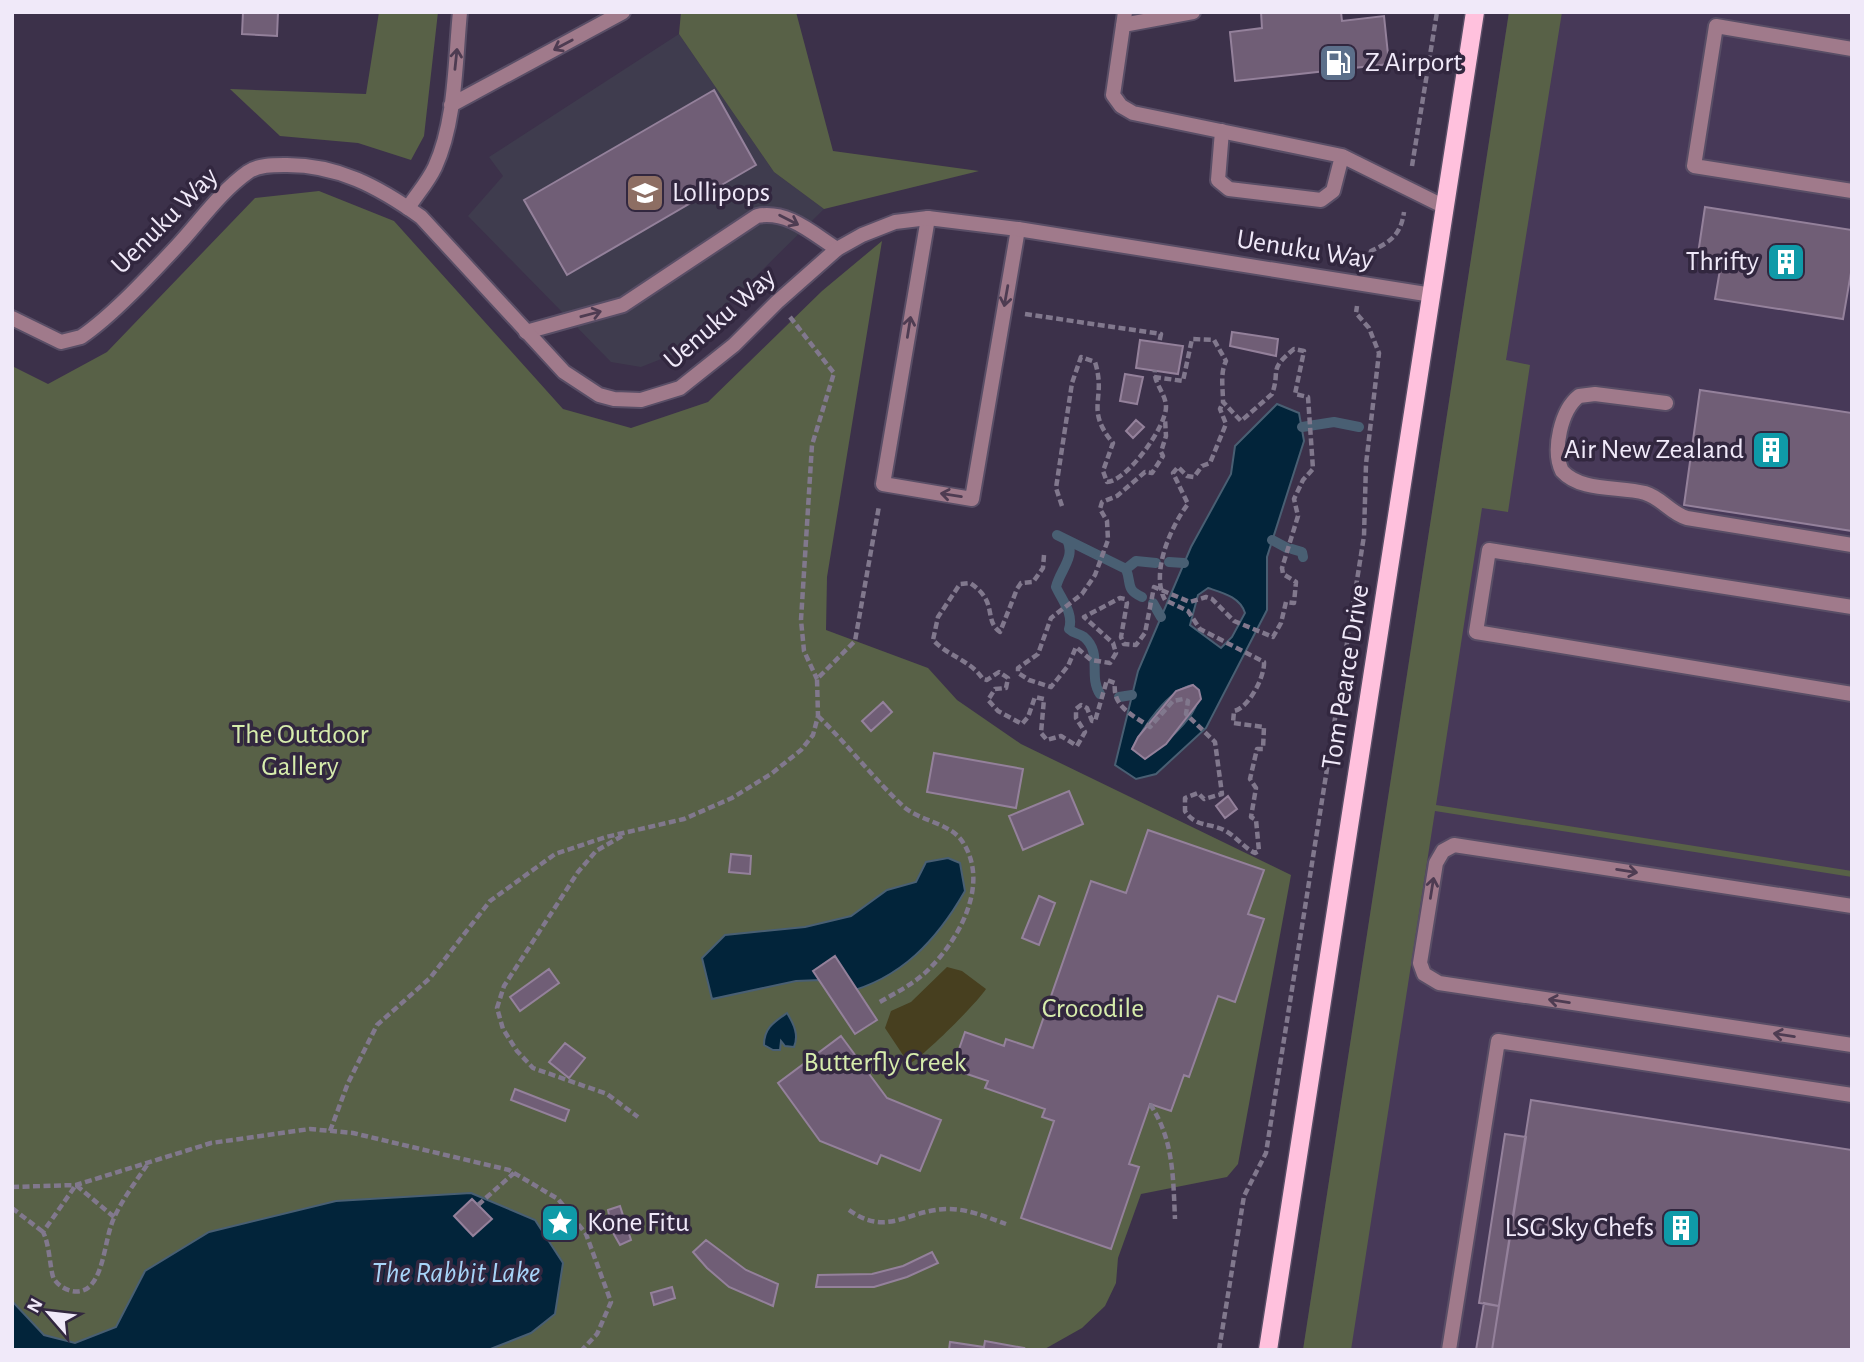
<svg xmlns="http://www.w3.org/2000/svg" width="1864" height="1362" font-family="'Alegreya Sans',sans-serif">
  <rect width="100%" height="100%" fill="#3c314a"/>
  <path fill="#473958" d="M1509,12H1852V1350H1303Z"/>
  <path fill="#3f3c4e" d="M679,34L774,172L824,209L679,352L641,367L611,362L468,216L503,176L489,157Z"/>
  <path fill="#586147" d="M379,12H438L424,136L411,160L358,143L280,136L230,89L366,94Z
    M681,12H796L833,151L979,171L824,209L774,172L679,34Z
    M1509,12H1562L1506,360L1530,365L1508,512L1482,508L1436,805L1852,871V877L1435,811L1351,1350H1303Z
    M319,191L394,221L563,409L631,428L708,402L822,291L882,241L827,577L826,630L928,668L957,700L1021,744L1291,875L1238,1164L1227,1177L1141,1194L1118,1258L1116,1283L1105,1306L1082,1328L1043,1350H12V366L48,384L107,352L255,198Z"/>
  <path fill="#473f1f" d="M947,967L962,971L986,989C977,1003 923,1057 909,1064L885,1028L891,1011L911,1002Z"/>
  <path fill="#02243a" stroke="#495f73" stroke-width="2" fill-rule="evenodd" d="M1277,404L1299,413L1304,441L1267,557V610L1206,728L1156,774L1136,779L1115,765L1138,671L1191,547L1231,474L1235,446ZM1208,588C1223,593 1240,597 1245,613L1232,637L1221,648L1190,625L1198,595ZM1193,685C1215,704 1161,747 1145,758L1132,749C1143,728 1168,689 1193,685Z
    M948,858L960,863L965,891C937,940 901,979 844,993L820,980L796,981L712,999L702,958L725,935L805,927L851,916L887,890L916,882L926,862Z
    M787,1013C794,1024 799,1035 794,1047L785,1046L781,1041L780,1050H773L764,1045C764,1028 774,1022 787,1013Z
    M471,1193L535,1220L563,1263L555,1314L531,1333L488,1350H12V1301L44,1335L75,1343L116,1327L145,1271L209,1232L336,1201Z"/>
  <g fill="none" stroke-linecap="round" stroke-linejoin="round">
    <path stroke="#495f73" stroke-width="10" d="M1302,427L1334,422L1359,427
      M1057,535L1126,569L1136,561L1156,563
      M1067,540C1076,557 1060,570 1056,587C1062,600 1074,614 1069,629C1074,634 1079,633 1084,637C1103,653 1088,676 1100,694
      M1272,540L1287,548
      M1292,549L1302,552L1303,557
      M1169,562L1184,563
      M1126,569C1132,584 1125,589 1142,597
      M1153,603L1161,617
      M1119,697L1132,695"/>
  </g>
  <path fill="#705e76" stroke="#94819b" stroke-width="2" d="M243,12H278L277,36L242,34Z
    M1261,12H1341L1342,21L1384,16L1389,64L1235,81L1230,32L1262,28Z
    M714,90L756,165L567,275L524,200Z
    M1705,207L1852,230V267L1843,319L1715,299L1722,258L1698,254Z
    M1232,332L1278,339L1276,356L1230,346Z
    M1140,340L1183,346L1178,374L1136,368Z
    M1125,374L1143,377L1137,404L1120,401Z
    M1700,390L1852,413V531L1684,505Z
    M1136,420L1144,427L1133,438L1126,431Z
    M1193,685L1199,690L1201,699L1166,744L1145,759L1132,749L1138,737L1176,691Z
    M883,702L892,712L871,731L862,721Z
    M934,753L1023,769L1016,808L927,792Z
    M1069,791L1083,824L1023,850L1009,816Z
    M1228,796L1237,809L1225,818L1216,806Z
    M1148,830L1264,870L1248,914L1264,919L1235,1002L1218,996L1189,1077L1184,1075L1171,1111L1150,1104L1129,1164L1139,1167L1111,1249L1021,1218L1054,1121L1042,1117L1045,1109L985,1088L988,1081L952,1069L965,1032L1004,1046L1006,1039L1033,1048L1091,881L1126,893Z
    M731,854L751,856L750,874L729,872Z
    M1039,896L1055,903L1039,945L1022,938Z
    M835,956L877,1020L855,1034L813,971Z
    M549,969L559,983L520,1011L510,997Z
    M841,1036L887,1098L941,1120L920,1171L881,1155L877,1164L820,1141L778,1083Z
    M565,1043L585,1058L569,1078L549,1062Z
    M515,1089L569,1110L565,1121L511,1100Z
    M1531,1100L1852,1150V1350H1492Z
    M1505,1134L1526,1137L1499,1306L1479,1303Z
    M472,1199L492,1219L473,1236L454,1216Z
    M620,1206L631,1240L620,1245L612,1231L608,1210Z
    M706,1240L746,1270L778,1284L773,1306L729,1287L707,1268L693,1252Z
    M932,1252L938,1263L907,1277L874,1287H816L818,1275L872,1274L903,1266Z
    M672,1287L675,1298L654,1305L651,1293Z
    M1484,1303L1499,1306L1492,1350H1476Z
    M985,1341L1024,1348L1023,1350H949L950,1342L984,1347Z"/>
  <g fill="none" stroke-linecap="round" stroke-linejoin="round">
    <defs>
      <path id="lane" d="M1125,12L1113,95L1121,106L1133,113L1342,156L1445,207
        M1123,25L1193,12
        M1852,49L1716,26L1694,166L1852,191
        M451,105L623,12
        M1222,131L1218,180L1229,189L1321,200L1333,191L1342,156
        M408,208C417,194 428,182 435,167C456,121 455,62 460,12
        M928,218L883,484L972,499L1018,229
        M526,332L623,305L757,216C788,210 812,233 837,249
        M1666,403L1595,394L1579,396C1561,410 1552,450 1562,471C1581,492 1619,486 1645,493C1662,498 1670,513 1687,518L1852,545
        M1852,607L1489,550L1476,632L1852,694
        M1852,906L1454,845L1443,851L1436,863L1420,963L1424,974L1439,983L1852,1045
        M1449,1350L1498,1041L1852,1095"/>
      <path id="street" d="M12,318L61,342L81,337C112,316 152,273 178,245C200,221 221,191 248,172C258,165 273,165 284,165C337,164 379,187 421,217L564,372L599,395L614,399L641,400L680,388L734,345L777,302L837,249L862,235L895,222L928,218L1018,229L1432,295"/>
      <path id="primary" d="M1268,1350L1475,12"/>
    </defs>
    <use href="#lane" stroke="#594e66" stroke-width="18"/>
    <use href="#street" stroke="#594e66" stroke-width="18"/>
    <use href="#primary" stroke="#594e66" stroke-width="21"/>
    <path stroke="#81788d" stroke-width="4.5" stroke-dasharray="7 3.5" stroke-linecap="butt" d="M1412,166L1437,12
      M1368,263L1371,251C1391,242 1401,234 1404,212
      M1025,314L1161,334L1159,343
      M790,317L834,373L812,445L801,620L804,651L817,679
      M1154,377L1183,381L1192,339L1214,340L1226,361C1220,373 1223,388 1223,402L1241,421L1272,394C1281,370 1267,371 1294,349L1304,351L1295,394L1308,397L1313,469L1303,480L1294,499L1298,516L1282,568L1283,574L1296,582L1294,603L1286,602L1281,623L1273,637L1234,621L1212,599L1206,597L1190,602L1154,587L1145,633L1136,645L1124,644L1121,637L1127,603L1125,599L1120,598L1084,617L1113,643L1116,653L1110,663L1091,660L1076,647L1068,666L1051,687L1029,680L1018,673V668L1038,654L1051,618L1082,594L1095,575L1108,540L1107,521L1100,509L1102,502L1117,496L1145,472L1152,473L1163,456L1161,452L1166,436L1165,418
      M1062,506L1056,488L1072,383L1081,357L1095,362C1107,400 1084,408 1113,443L1103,471L1107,482C1127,481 1166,427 1166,407C1166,393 1153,383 1155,370
      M1044,555L1043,568L1033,582L1021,583L1017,589L1000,632C983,620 999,602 970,583L960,584L938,617L933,640C949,657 969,659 983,679L987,680L999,672L1008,678L1006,688L995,689L988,700L998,711L1022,724L1028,717L1035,697L1044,699L1041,733L1047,740L1061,736L1077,746L1085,732L1076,718V709L1081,705L1087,708L1092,721H1095L1107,680L1115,683C1112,707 1133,715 1150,727L1173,701L1183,699L1188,701L1186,714L1215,742L1222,794L1204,799L1198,793L1185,798V811C1195,827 1210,823 1224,830C1236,836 1244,848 1255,853L1259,851L1256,820L1251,817L1256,788L1250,779L1257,749H1263L1264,727L1233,723L1234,711C1249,708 1265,676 1264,662L1200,629L1188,611L1165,600C1150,573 1171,526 1188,504L1173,473L1178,467L1187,476L1194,477L1202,466L1210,463L1226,424L1220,409L1223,402
      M818,716C848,745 873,778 903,806C919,821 950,823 962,841C990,882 961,936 931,967C916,983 897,992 878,1003
      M622,836L596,851L578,872L504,986L497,1008L503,1029L517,1051L533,1068L607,1094L638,1117
      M1150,1104C1174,1140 1173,1178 1175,1219
      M330,1131L348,1083L377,1025L430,978L490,901L555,854L606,837L684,819L732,798L771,774L801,750L813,735L818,716L817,679L855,641L879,506
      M12,1187L76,1185L211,1143L310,1129L353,1133L509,1170L558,1199L586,1234L611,1302L597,1334L582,1350
      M478,1205L514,1173
      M12,1208L43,1232
      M849,1210C888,1238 908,1209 948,1209C969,1209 986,1217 1006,1224
      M114,1217L76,1185L43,1232C50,1245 50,1272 54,1279C62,1291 81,1297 91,1285C105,1269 105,1237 114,1218C123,1198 137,1180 149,1162
      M1219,1350L1244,1196L1266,1153L1364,536L1366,464L1379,353L1369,328L1356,313L1357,306"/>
    <use href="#lane" stroke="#a07a8b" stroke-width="14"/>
    <use href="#street" stroke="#a07a8b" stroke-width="14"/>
    <use href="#primary" stroke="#ffc1dd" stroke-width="18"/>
  </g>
  <defs><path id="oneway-shaft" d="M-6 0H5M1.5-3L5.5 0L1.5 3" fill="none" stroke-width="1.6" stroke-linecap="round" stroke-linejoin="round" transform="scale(1.75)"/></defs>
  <g stroke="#4e3c52">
    <use href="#oneway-shaft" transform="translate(563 45) rotate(152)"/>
    <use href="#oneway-shaft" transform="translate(456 59) rotate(-84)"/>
    <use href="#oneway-shaft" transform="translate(789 220) rotate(27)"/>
    <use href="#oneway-shaft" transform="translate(1006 296) rotate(100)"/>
    <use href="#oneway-shaft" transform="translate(591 314) rotate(-15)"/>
    <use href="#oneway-shaft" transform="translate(909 327) rotate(-81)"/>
    <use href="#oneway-shaft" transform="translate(951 495) rotate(-171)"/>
    <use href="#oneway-shaft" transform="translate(1627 871) rotate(9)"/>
    <use href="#oneway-shaft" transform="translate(1432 888) rotate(-81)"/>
    <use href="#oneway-shaft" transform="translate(1559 1001) rotate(-171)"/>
    <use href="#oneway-shaft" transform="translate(1784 1035) rotate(-171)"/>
  </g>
  <defs>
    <symbol id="fuel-square" viewBox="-11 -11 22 22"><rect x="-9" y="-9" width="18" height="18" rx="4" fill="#5c6f8a" stroke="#32273f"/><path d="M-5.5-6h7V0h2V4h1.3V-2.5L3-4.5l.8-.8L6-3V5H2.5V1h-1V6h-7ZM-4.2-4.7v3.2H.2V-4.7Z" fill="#fff"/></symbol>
    <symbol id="school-square" viewBox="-11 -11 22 22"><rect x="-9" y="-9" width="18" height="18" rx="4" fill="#8d6e63" stroke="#32273f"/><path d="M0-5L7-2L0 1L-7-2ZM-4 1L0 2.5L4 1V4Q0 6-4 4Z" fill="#fff"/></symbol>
    <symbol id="building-square" viewBox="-11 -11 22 22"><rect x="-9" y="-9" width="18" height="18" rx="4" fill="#0f9aa8" stroke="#32273f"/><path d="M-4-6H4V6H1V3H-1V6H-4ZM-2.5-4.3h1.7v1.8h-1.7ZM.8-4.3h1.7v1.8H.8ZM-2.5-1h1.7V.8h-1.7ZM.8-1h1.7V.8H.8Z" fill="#fff"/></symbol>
    <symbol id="sight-square" viewBox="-11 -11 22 22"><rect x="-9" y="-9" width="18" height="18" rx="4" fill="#0f9aa8" stroke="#32273f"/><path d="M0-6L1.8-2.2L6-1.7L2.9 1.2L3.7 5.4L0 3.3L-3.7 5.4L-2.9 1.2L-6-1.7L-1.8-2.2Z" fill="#fff"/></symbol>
  </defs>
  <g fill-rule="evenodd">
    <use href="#fuel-square" x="1316" y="41" width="44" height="44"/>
    <use href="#school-square" x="623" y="171" width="44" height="44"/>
    <use href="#building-square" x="1764" y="240" width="44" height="44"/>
    <use href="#building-square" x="1749" y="428" width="44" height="44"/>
    <use href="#sight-square" x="538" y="1201" width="44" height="44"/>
    <use href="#building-square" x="1659" y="1206" width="44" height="44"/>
  </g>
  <g text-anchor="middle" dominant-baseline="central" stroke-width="7" stroke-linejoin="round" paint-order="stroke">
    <g font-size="28" fill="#f0e9f9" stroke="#32273f" text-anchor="start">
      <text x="1365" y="63">Z Airport</text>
      <text x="672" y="193">Lollipops</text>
      <text x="1759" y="262" text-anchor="end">Thrifty</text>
      <text x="1744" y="450" text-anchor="end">Air New Zealand</text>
      <text x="587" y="1223">Kone Fitu</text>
      <text x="1654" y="1228" text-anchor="end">LSG Sky Chefs</text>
    </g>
    <g font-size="28" fill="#f0e9f9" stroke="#32273f">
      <text transform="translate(165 221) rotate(-45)">Uenuku Way</text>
      <text transform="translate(1305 250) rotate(9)">Uenuku Way</text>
      <text transform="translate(720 319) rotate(-41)">Uenuku Way</text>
      <text transform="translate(1346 677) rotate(-81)">Tom Pearce Drive</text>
    </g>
    <g font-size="28" fill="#d6ecac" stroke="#32273f">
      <text x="300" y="735">The Outdoor<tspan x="300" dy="32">Gallery</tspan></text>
      <text x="1093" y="1009">Crocodile</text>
      <text x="885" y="1063">Butterfly Creek</text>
    </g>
    <g font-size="30" font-style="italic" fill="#a7d4f8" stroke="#32273f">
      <text x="456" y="1273">The Rabbit Lake</text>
    </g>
  </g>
  <rect width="1864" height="1362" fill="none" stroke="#f0e9f9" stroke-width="28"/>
  <g transform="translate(49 1313) rotate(298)" stroke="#32273f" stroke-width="5" paint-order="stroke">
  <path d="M0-5L12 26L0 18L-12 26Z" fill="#f0e9f9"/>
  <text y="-10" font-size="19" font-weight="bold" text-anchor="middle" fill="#f0e9f9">N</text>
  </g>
</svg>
